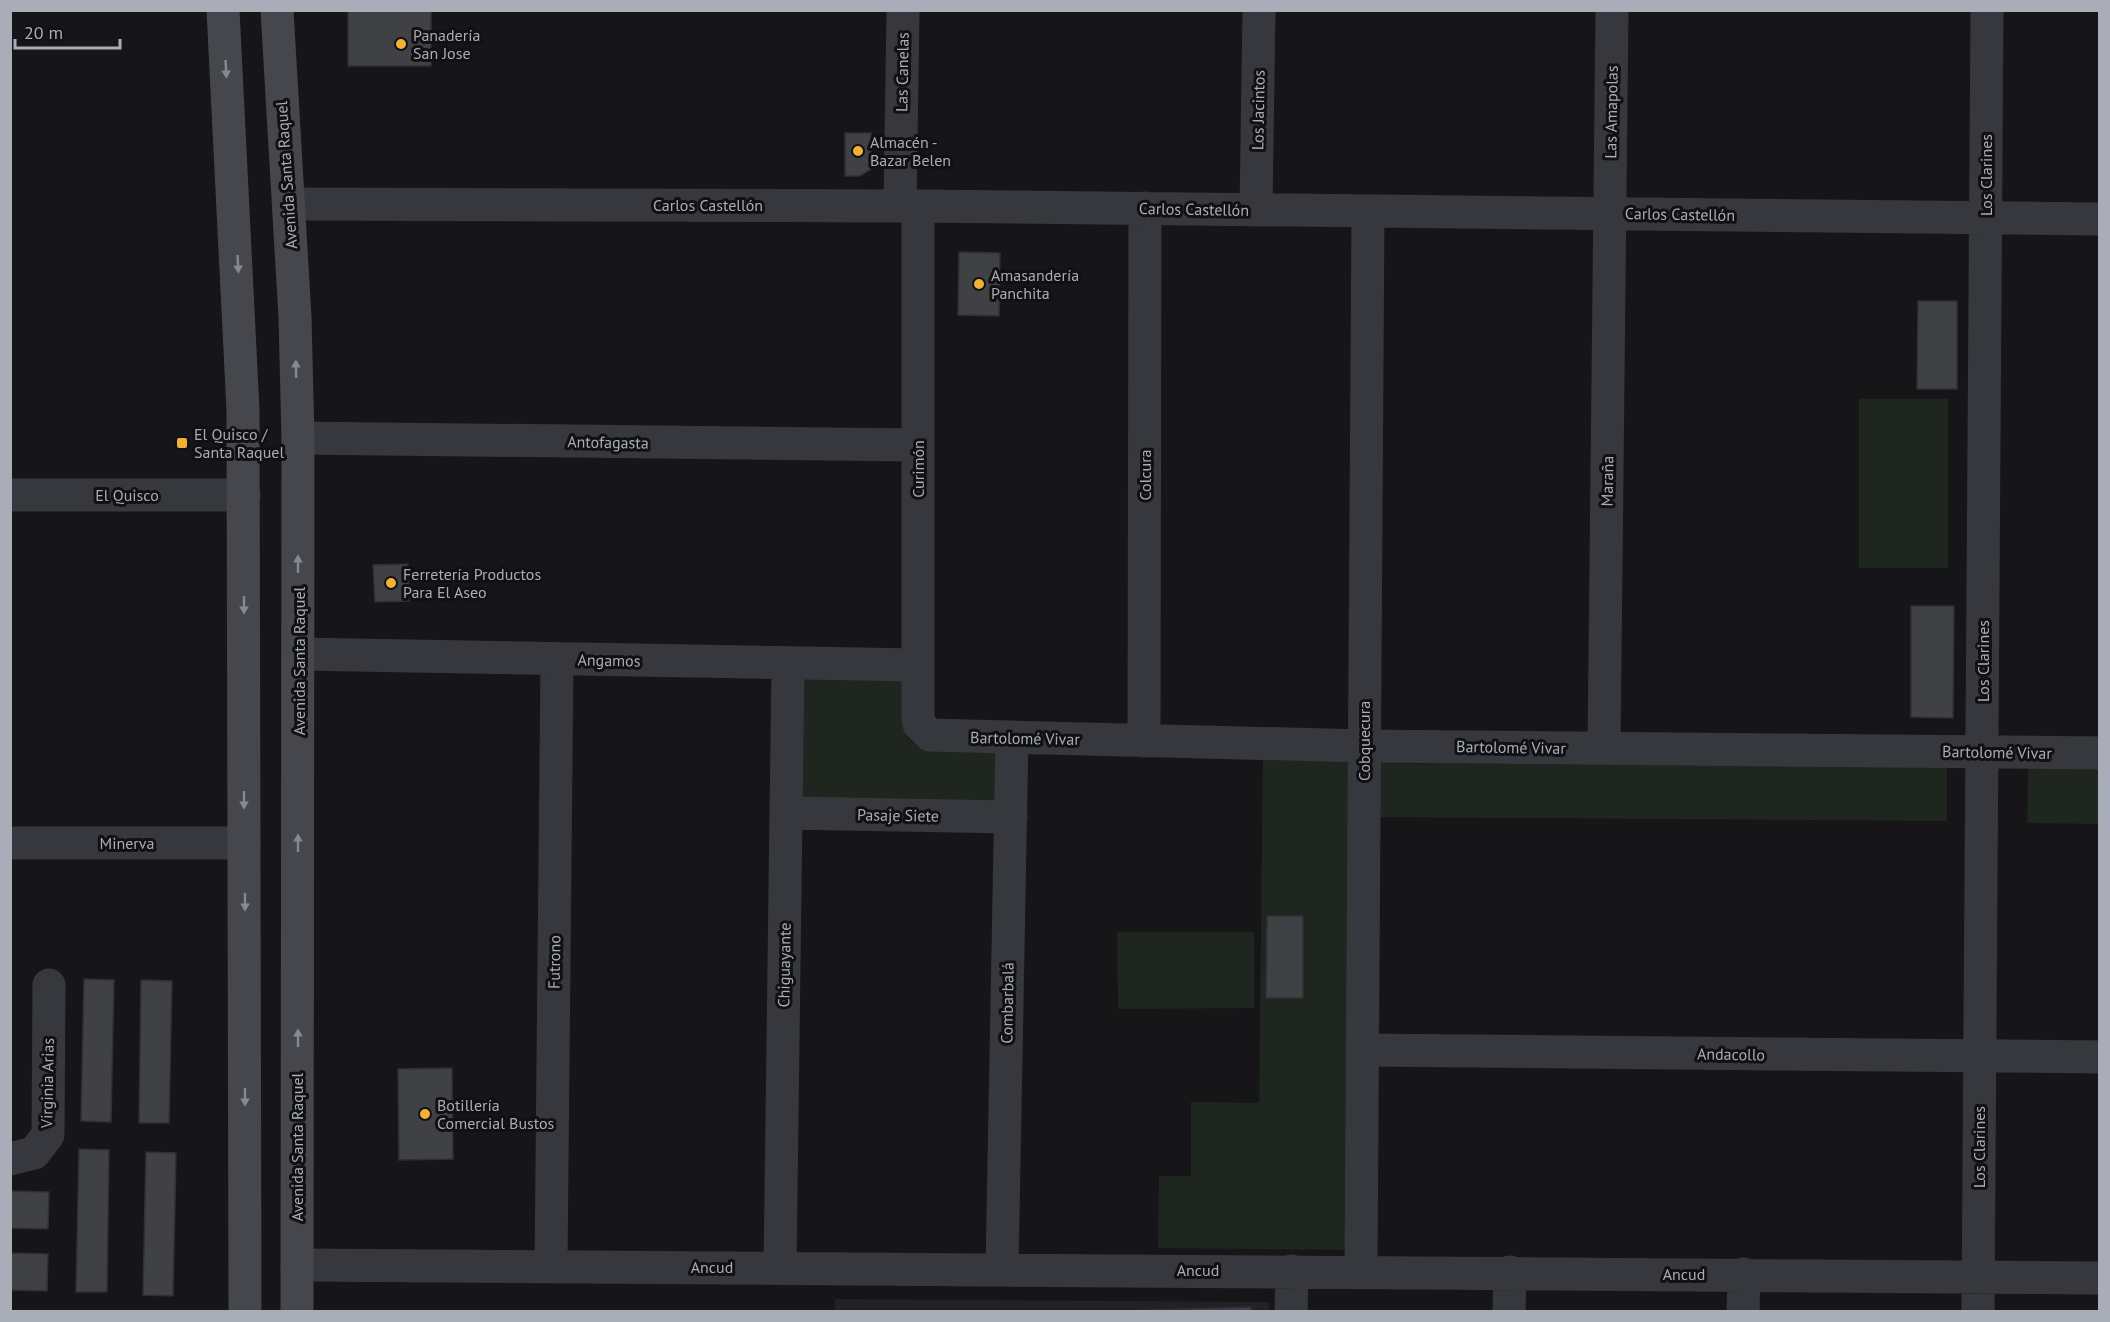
<svg xmlns="http://www.w3.org/2000/svg" width="2110" height="1322" font-family="'PT Sans',sans-serif">
  <rect width="100%" height="100%" fill="#161618"/>
  <path fill="#222225" d="M835,1299L1269,1302V1312H835Z"/>
  <path fill="#1e261f" d="M1859,399H1948V568H1859Z
    M794,675L908,676L907,737L919,748L1001,749L1000,807L792,804Z
    M1263,751L1363,752L1357,1250L1158,1248L1159,1176H1191V1102L1259,1103Z
    M1374,763L1947,767V821L1374,817Z
    M2028,768L2099,769V824L2027,823Z
    M1117,932H1254V1008L1118,1009Z"/>
  <path fill="#404145" stroke="#303034" stroke-width="1.5" d="M348,10H431V66H348Z
    M845,133H871V169L860,176H845Z
    M959,252L1000,253L999,316L958,315Z
    M1918,301H1957V389H1917Z
    M408,564L409,601L375,602L373,565Z
    M1911,606H1954L1953,718L1911,717Z
    M1267,916H1303V998H1266Z
    M84,979L114,980L111,1122L81,1121Z
    M141,980L172,981L169,1123H139Z
    M452,1068L453,1159L399,1160L398,1069Z
    M79,1149L109,1150L107,1292H76Z
    M146,1152L176,1153L173,1296L143,1295Z
    M10,1191L49,1192L48,1229L10,1228Z
    M10,1253L48,1254L47,1291L10,1290Z
    M1251,1307V1312H1120V1311Z"/>
  <g fill="none" stroke-linecap="round" stroke-linejoin="round">
    <path stroke="#37383d" stroke-width="33" d="M289,204L918,206L2100,219
      M900,206L903,10
      M918,206V716L919,724L930,735L1364,746L2100,753
      M1256,209L1259,10
      M298,438L918,445
      M10,495H244
      M299,654L918,665
      M1144,741L1145,208
      M1604,748L1612,10
      M786,813L1011,817
      M10,843H244
      M1363,1050L2100,1057
      M10,1159L34,1153L48,1135L49,985
      M297,1265L2100,1278
      M551,1266L557,659
      M780,1268L788,663
      M1002,1269L1012,737
      M1361,1271L1368,211
      M1291,1312L1292,1271
      M1509,1312L1510,1272
      M1743,1312L1744,1274
      M1978,1312L1987,10"/>
    <path stroke="#45474d" stroke-width="33" d="M223,10L243,410L245,1312
      M277,10L295,317L298,438L297,1312"/>
  </g>
  <defs><path id="oneway-solid" d="M-6-.8H1V-3.2L6.5 0L1 3.2V.8H-6Z" transform="scale(1.5)"/></defs>
  <g fill="#858993">
    <use href="#oneway-solid" transform="translate(226 69) rotate(87)"/>
    <use href="#oneway-solid" transform="translate(238 264) rotate(87)"/>
    <use href="#oneway-solid" transform="translate(296 369) rotate(-91)"/>
    <use href="#oneway-solid" transform="translate(298 564) rotate(-90)"/>
    <use href="#oneway-solid" transform="translate(244 605) rotate(90)"/>
    <use href="#oneway-solid" transform="translate(244 800) rotate(90)"/>
    <use href="#oneway-solid" transform="translate(298 843) rotate(-90)"/>
    <use href="#oneway-solid" transform="translate(245 902) rotate(90)"/>
    <use href="#oneway-solid" transform="translate(298 1038) rotate(-90)"/>
    <use href="#oneway-solid" transform="translate(245 1097) rotate(90)"/>
  </g>
  <g fill="#f2b134" stroke="#111113" stroke-width="2">
    <circle cx="401" cy="44" r="6"/>
    <circle cx="858" cy="151" r="6"/>
    <circle cx="979" cy="284" r="6"/>
    <rect x="176" y="437" width="12" height="12" rx="3"/>
    <circle cx="391" cy="583" r="6"/>
    <circle cx="425" cy="1114" r="6"/>
  </g>
  <g text-anchor="middle" dominant-baseline="central" stroke-width="6" stroke-linejoin="round" paint-order="stroke">
    <g font-size="16" fill="#a8adb8" stroke="#111113" text-anchor="start">
      <text x="413" y="35">Panadería<tspan x="413" dy="18">San Jose</tspan></text>
      <text x="870" y="142">Almacén -<tspan x="870" dy="18">Bazar Belen</tspan></text>
      <text x="991" y="275">Amasandería<tspan x="991" dy="18">Panchita</tspan></text>
      <text x="194" y="434">El Quisco /<tspan x="194" dy="18">Santa Raquel</tspan></text>
      <text x="403" y="574">Ferretería Productos<tspan x="403" dy="18">Para El Aseo</tspan></text>
      <text x="437" y="1105">Botillería<tspan x="437" dy="18">Comercial Bustos</tspan></text>
    </g>
    <g font-size="16" fill="#a8adb8" stroke="#111113">
      <text transform="translate(902 72) rotate(-89)">Las Canelas</text>
      <text transform="translate(1258 110) rotate(-89)">Los Jacintos</text>
      <text transform="translate(1611 112) rotate(-89)">Las Amapolas</text>
      <text transform="translate(286 175) rotate(-94)">Avenida Santa Raquel</text>
      <text transform="translate(1986 175) rotate(-90)">Los Clarines</text>
      <text x="708" y="205">Carlos Castellón</text>
      <text transform="translate(1194 209) rotate(1)">Carlos Castellón</text>
      <text transform="translate(1680 214) rotate(1)">Carlos Castellón</text>
      <text transform="translate(608 442) rotate(1)">Antofagasta</text>
      <text transform="translate(918 469) rotate(-90)">Curimón</text>
      <text transform="translate(1145 475) rotate(-90)">Colcura</text>
      <text transform="translate(1607 481) rotate(-89)">Maraña</text>
      <text x="127" y="495">El Quisco</text>
      <text transform="translate(609 660) rotate(1)">Angamos</text>
      <text transform="translate(299 661) rotate(-90)">Avenida Santa Raquel</text>
      <text transform="translate(1983 661) rotate(-90)">Los Clarines</text>
      <text transform="translate(1025 738) rotate(1)">Bartolomé Vivar</text>
      <text transform="translate(1364 741) rotate(-90)">Cobquecura</text>
      <text transform="translate(1511 747) rotate(1)">Bartolomé Vivar</text>
      <text transform="translate(1997 752) rotate(1)">Bartolomé Vivar</text>
      <text transform="translate(898 815) rotate(1)">Pasaje Siete</text>
      <text x="127" y="843">Minerva</text>
      <text transform="translate(554 962) rotate(-89)">Futrono</text>
      <text transform="translate(784 965) rotate(-89)">Chiguayante</text>
      <text transform="translate(1007 1003) rotate(-89)">Combarbalá</text>
      <text transform="translate(1731 1054) rotate(1)">Andacollo</text>
      <text transform="translate(47 1083) rotate(-89)">Virginia Arias</text>
      <text transform="translate(297 1147) rotate(-90)">Avenida Santa Raquel</text>
      <text transform="translate(1979 1147) rotate(-90)">Los Clarines</text>
      <text x="712" y="1267">Ancud</text>
      <text x="1198" y="1270">Ancud</text>
      <text x="1684" y="1274">Ancud</text>
    </g>
  </g>
  <rect width="2110" height="1322" fill="none" stroke="#a8adb8" stroke-width="24"/>
  <path d="M15 39v9h105v-9" fill="none" stroke="#a8adb8" stroke-width="3"/>
  <text x="24" y="39" font-size="18" fill="#a8adb8" stroke="#111113" stroke-width="4.5" paint-order="stroke">20 m</text>
</svg>
